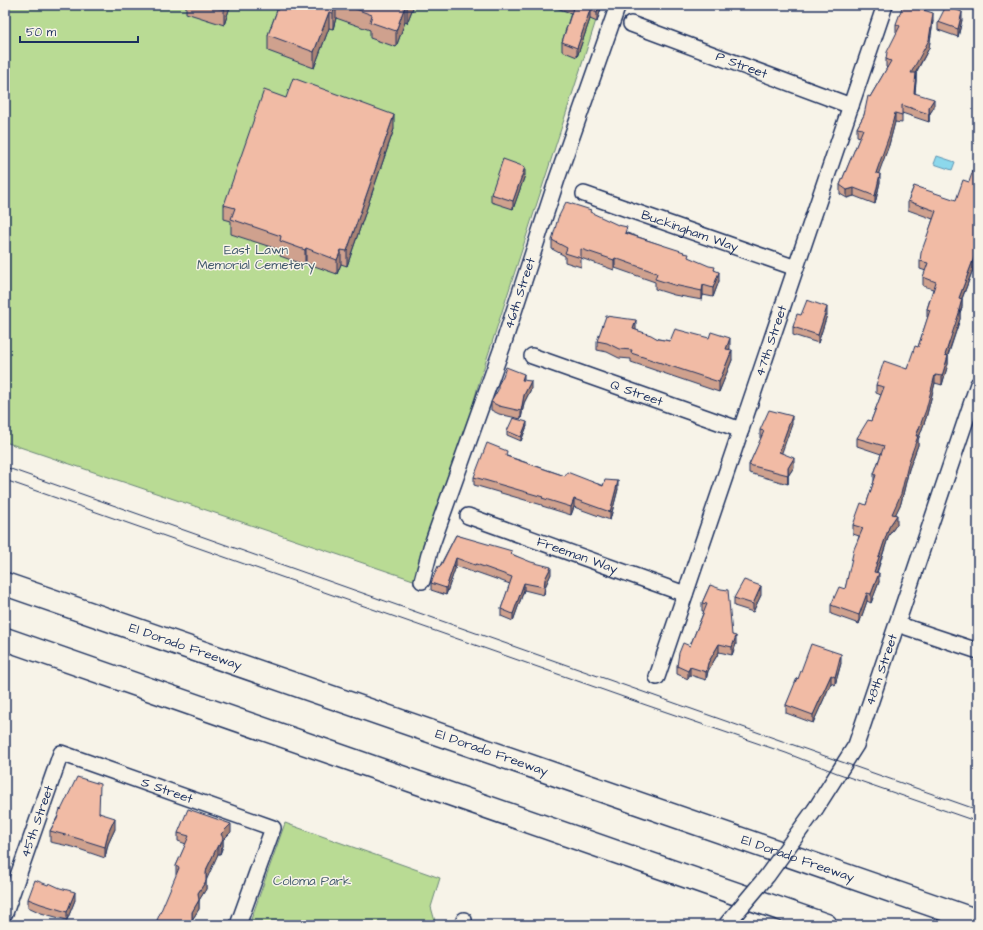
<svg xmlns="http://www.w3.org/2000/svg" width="983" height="930" font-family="'Architects Daughter',sans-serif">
  <rect width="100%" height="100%" fill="#f7f3e8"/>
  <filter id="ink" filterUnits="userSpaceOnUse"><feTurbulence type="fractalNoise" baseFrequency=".025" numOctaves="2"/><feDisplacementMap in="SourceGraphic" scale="8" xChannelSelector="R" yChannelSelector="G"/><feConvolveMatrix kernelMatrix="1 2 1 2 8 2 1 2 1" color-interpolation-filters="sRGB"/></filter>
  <g filter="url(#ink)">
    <path fill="#b9db94" stroke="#6a8579" d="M5,5H601L478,386L425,584L5,442Z
      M285,823L440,878L431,907L436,925H249Z"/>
    <path fill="#8cd8ec" stroke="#5f94b3" d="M937,156L955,162L952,170L934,164Z"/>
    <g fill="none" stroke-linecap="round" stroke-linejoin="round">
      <defs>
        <g id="minor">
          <path id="s1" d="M631,24L851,106"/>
          <path id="s2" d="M584,194L796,268"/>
          <path id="s3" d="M532,356L741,430"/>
          <path id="s4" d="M468,516L685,594"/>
          <path id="s5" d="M422,581L431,547L503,345L557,179L618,5"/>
          <path d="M897,624L978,651"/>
          <path id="s6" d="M657,677L885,5"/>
          <path id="s7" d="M816,808L856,745L978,384"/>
          <path id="s8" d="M5,913L61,753L273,828L238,925"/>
          <path d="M462,925L464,920"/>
        </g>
        <g id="highway">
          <path id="s9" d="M5,584L978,921"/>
          <path d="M5,639L826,925"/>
        </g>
      </defs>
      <use href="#minor" stroke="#1b2f5e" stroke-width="18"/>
      <use href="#highway" stroke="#1b2f5e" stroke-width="25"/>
      <use href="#minor" stroke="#f7f3e8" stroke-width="15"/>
      <use href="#highway" stroke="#f7f3e8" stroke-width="22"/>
      <path stroke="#1b2f5e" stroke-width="1" d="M5,467L978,810
        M5,480L646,705L786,753L837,773L978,822"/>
      <defs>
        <path id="minor-bridge" d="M726,925L767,876L816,808"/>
      </defs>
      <use href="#minor-bridge" stroke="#1b2f5e" stroke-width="18" stroke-linecap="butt"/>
      <use href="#minor-bridge" stroke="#f7f3e8" stroke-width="15"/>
    </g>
    <path fill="#cfa18e" stroke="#1b2f5e" d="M136,5H143V7Z
      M186,5H230V7L224,25L186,13Z
      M279,5H414L407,23L405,22L396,47L370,38V30L336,18L333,29L329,28L314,68L268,51V35Z
      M548,5H602L597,22L590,19L577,57L562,51V42L571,13Z
      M919,5L918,8L933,21L929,48L916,73V81L915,93L934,107L929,115V122L902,113V123L895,122L889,145L878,173L880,182L875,204L854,196L847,198L840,194V185L860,137L857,136V128L864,115L870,97L887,68L886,67V59L897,33L896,32V24Z
      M962,20L958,37L938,30V22Z
      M286,98L394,129L347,266L341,264L337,274L306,263L305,265L280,256V250L231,234V221L224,219V205Z
      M525,175L513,209L491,202V194Z
      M914,186L978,256L962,299V307L960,313V319L948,356V364L942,385L935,383L926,418L918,440V445L909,469L901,503L895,515L897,524L889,535L877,573L879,582L871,603L867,601L859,624L831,614V605L845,589L859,536L853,534V525L866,505L874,482V474L881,454L857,446V438L871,421L881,395L876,393V385L907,369L918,347L928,317H927V309L933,289L923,286V277L926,271L920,269V261L933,219L908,210V201Z
      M591,213L627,233L684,253L689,258L715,270L719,281L713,297L703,295L702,300L674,295L655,289V282L615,268L614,270L581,258V267L565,262V256L552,249V240Z
      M801,315H827L818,343L793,335V327Z
      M636,330L658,339L670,341L730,348L729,350L732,360L719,392L631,362V359L619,358L607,352L597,350V341Z
      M524,380L531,389L524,403L521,419L499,414L491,410V402Z
      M792,424L781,453L794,467L788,476V484L749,473V465L761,439L760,438V430Z
      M527,426L521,441L507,435V431Z
      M507,456L565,476L618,489L610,520L574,507L571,515L542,506V505L474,485V477Z
      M456,535L512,554L551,574L545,587L544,595L524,590L513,621L501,616V609L510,584L476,572L475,573L456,566L446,595L431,590V583Z
      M710,585L732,635L736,644L732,655L719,652L708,671L706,680L690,675L688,679L677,674V666L690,646L704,611H702V603Z
      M761,595L753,612L734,606V598Z
      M841,663L835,685L831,683L813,723L786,713V705L798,679Z
      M61,810L100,813L115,829L108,844L105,858L73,847L50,842V831Z
      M231,832L223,840V846L220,854H218L207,876L206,880V889L199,900V909L192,920V925L176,874V866L186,844L178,841V833Z
      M28,899L75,900L67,920L41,913L28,907Z"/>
    <path fill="#a98374" stroke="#1b2f5e" d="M225,5H230V7L224,25V10Z
      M335,5H336V18L333,29V13Z
      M408,5H414L407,23V8Z
      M599,5H602L597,22V13Z
      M405,6V22L396,47V31Z
      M590,10V19L577,57V48Z
      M329,12V28L314,68V52Z
      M962,12V20L958,37V29Z
      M933,13V21L929,48L911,81V73Z
      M916,73V81L914,101V93Z
      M934,99V107L929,115V122V107Z
      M895,113V122L889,145L876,181V173Z
      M394,115V129L347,266V251Z
      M525,167V175L513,209V201Z
      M880,174V182L875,204V196Z
      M854,188V196L847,198V190Z
      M978,247V256L959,306V298Z
      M306,248V263L305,265V250Z
      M341,250V264L337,274V260Z
      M615,258V268L614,270V260Z
      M719,272V281L713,297V288Z
      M703,285V295L702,300V291Z
      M962,299V307L960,313V319L945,363V355Z
      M827,307V315L818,343V335Z
      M636,320V330L633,339V329Z
      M730,338V348L726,358V349Z
      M732,350V360L719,392V382Z
      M948,356V364L942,385V376Z
      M524,374V382L522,380Z
      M935,375V383L926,418L918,440V445L909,469L901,503L892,522V514L909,461Z
      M531,381V389L524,403L521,419V411L524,395Z
      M792,416V424L779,461V452Z
      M527,422V426L521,441V437Z
      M794,458V467L788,476V484V468Z
      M618,481V489L610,520V512Z
      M574,499V507L571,515V507Z
      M897,515V524L889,535L874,580V572L889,527Z
      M456,558V566L446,595V588Z
      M551,567V574L545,587L544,595L545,579Z
      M879,573V582L871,603V594Z
      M524,583V590L513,621V614Z
      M761,586V595L753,612V604Z
      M867,593V601L859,624V615Z
      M736,636V644L732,655V647Z
      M719,644V652L708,671L706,680V672L708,663Z
      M841,654V663L835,685V677Z
      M690,667V675L688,679V671Z
      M831,675V683L813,723V715Z
      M115,818V829L108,844L105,858V847L108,833Z
      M231,824V832L223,840V846L220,854L221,834Z
      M218,845V854L206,881V873L207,868Z
      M206,881V889L198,902V893Z
      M75,892V900L67,920V912Z
      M199,900V909L192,920V912Z"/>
    <path fill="#f1bba5" stroke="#1b2f5e" d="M210,5H225L224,10Z
      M279,5H335L333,13L329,12L314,52L268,35Z
      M345,5H408L407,8L405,6L396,31L370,22L372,15Z
      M573,5H599L597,13L590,10L577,48L562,42L574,5Z
      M903,5H917V8L933,13L929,40L911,73H916L914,93L934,99L929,107V114L902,105V115L895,113L889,136L876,173L880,174L875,196L854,188L847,190L840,185L863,129L857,128L864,115L868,96L870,97L891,61L886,59L887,52L900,26L896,24Z
      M946,6L962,12L958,29L938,22Z
      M293,78L394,115L347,251L341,250L337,260L306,248L305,250L280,241L281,236L231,219L235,208L224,205L264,90L286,98Z
      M978,156V247L959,298L962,299L959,310H960L945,355L948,356L942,376L935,375L926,410L916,436H918L909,461L901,494L892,514L897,515L889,527L874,572L879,573L871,594L867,593L859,615L831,605L839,587L845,589L854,549L863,528L853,525L861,503L866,505L876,475L874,474L884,446L857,438L868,420L871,421L884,387L876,385L884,361L907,369L915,346L918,347L930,310L927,309L936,282L923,277L928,263L920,261L921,253L936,211L908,201L914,186L956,200L963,180L969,182Z
      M503,159L525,167L513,201L491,194Z
      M566,202L591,210L590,212L618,225L627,227L625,233L684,252L683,253L689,254L688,257L709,266L715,267L714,270L719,272L713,288L703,285L702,291L674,285L655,279L657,273L615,258L614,260L581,249V258L565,253L567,248L552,240L558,218Z
      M807,300L827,307L818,335L793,327L797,314L801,315Z
      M606,316L636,320L633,329L651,335L658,339L670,341L675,329L709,338L711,332L730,338L726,349L732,350L719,382L631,353L632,350L619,349L607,343L597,341Z
      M506,367L524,374L522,380L531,381L524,395L521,411L499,406L491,402L498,390V385L503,376Z
      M769,410L792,416L779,452L794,458L788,468V475L749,465L764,431L760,430Z
      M513,418L527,422L521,437L507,431Z
      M487,443L507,451L506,456L565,476L567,472L603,486L605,480L618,481L610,512L574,499L571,507L542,498L543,497L474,477Z
      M456,535L512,551L511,554L531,562L551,567L545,579L544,587L524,583L513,614L501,609L512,577L476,564L475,565L456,558L446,588L431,583L438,566L440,567Z
      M744,580L761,586L753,604L734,598Z
      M710,585L721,589L728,590L732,635L736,636L732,647L719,644L708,663L706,672L690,667L688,671L677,666L679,653L683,643L690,646L707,604L702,603Z
      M811,644L841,654L835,677L831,675L813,715L786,705L797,678L798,679Z
      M77,777L100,784L99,813L115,818L108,833L105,847L73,837L50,831L57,819L60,809L61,810Z
      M188,809L231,824L221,834L223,838L220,846L218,845L207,868L206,873V881L198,893L199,900L192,912V921L190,925H155L179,868L176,866L189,836L178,833Z
      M35,880L48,885L49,883L60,888L75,892L67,912L41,904L28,899Z"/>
  </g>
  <g text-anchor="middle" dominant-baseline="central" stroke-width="3" stroke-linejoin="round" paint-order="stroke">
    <g font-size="13" fill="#1b2f5e" stroke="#f7f3e8">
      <text stroke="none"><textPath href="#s1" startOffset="118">P Street</textPath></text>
      <text stroke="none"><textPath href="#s2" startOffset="112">Buckingham Way</textPath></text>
      <text stroke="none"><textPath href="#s5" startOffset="304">46th Street</textPath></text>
      <text stroke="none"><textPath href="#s6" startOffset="355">47th Street</textPath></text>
      <text stroke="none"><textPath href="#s3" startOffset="111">Q Street</textPath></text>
      <text stroke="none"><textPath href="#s4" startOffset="116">Freeman Way</textPath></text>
      <text stroke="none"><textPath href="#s9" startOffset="191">El Dorado Freeway</textPath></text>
      <text stroke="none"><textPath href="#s7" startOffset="154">48th Street</textPath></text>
      <text stroke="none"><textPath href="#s9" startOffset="515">El Dorado Freeway</textPath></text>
      <text stroke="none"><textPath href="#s8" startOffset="282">S Street</textPath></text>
      <text stroke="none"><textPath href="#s8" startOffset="97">45th Street</textPath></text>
      <text stroke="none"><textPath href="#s9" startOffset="839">El Dorado Freeway</textPath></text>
    </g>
    <g font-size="13" fill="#425a6c" stroke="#f7f3e8">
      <text x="256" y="250">East Lawn<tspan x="256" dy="15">Memorial Cemetery</tspan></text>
      <text x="312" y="881">Coloma Park</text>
    </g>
  </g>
  <rect width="983" height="930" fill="none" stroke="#f7f3e8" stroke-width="20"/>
  <rect x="10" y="10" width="963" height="910" fill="none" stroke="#1b2f5e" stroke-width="1.5" filter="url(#ink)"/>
  <path d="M20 36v6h118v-6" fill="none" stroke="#1b2f5e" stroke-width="2"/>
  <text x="26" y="36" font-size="12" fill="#1b2f5e" stroke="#f7f3e8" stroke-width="3" paint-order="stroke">50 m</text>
</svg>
